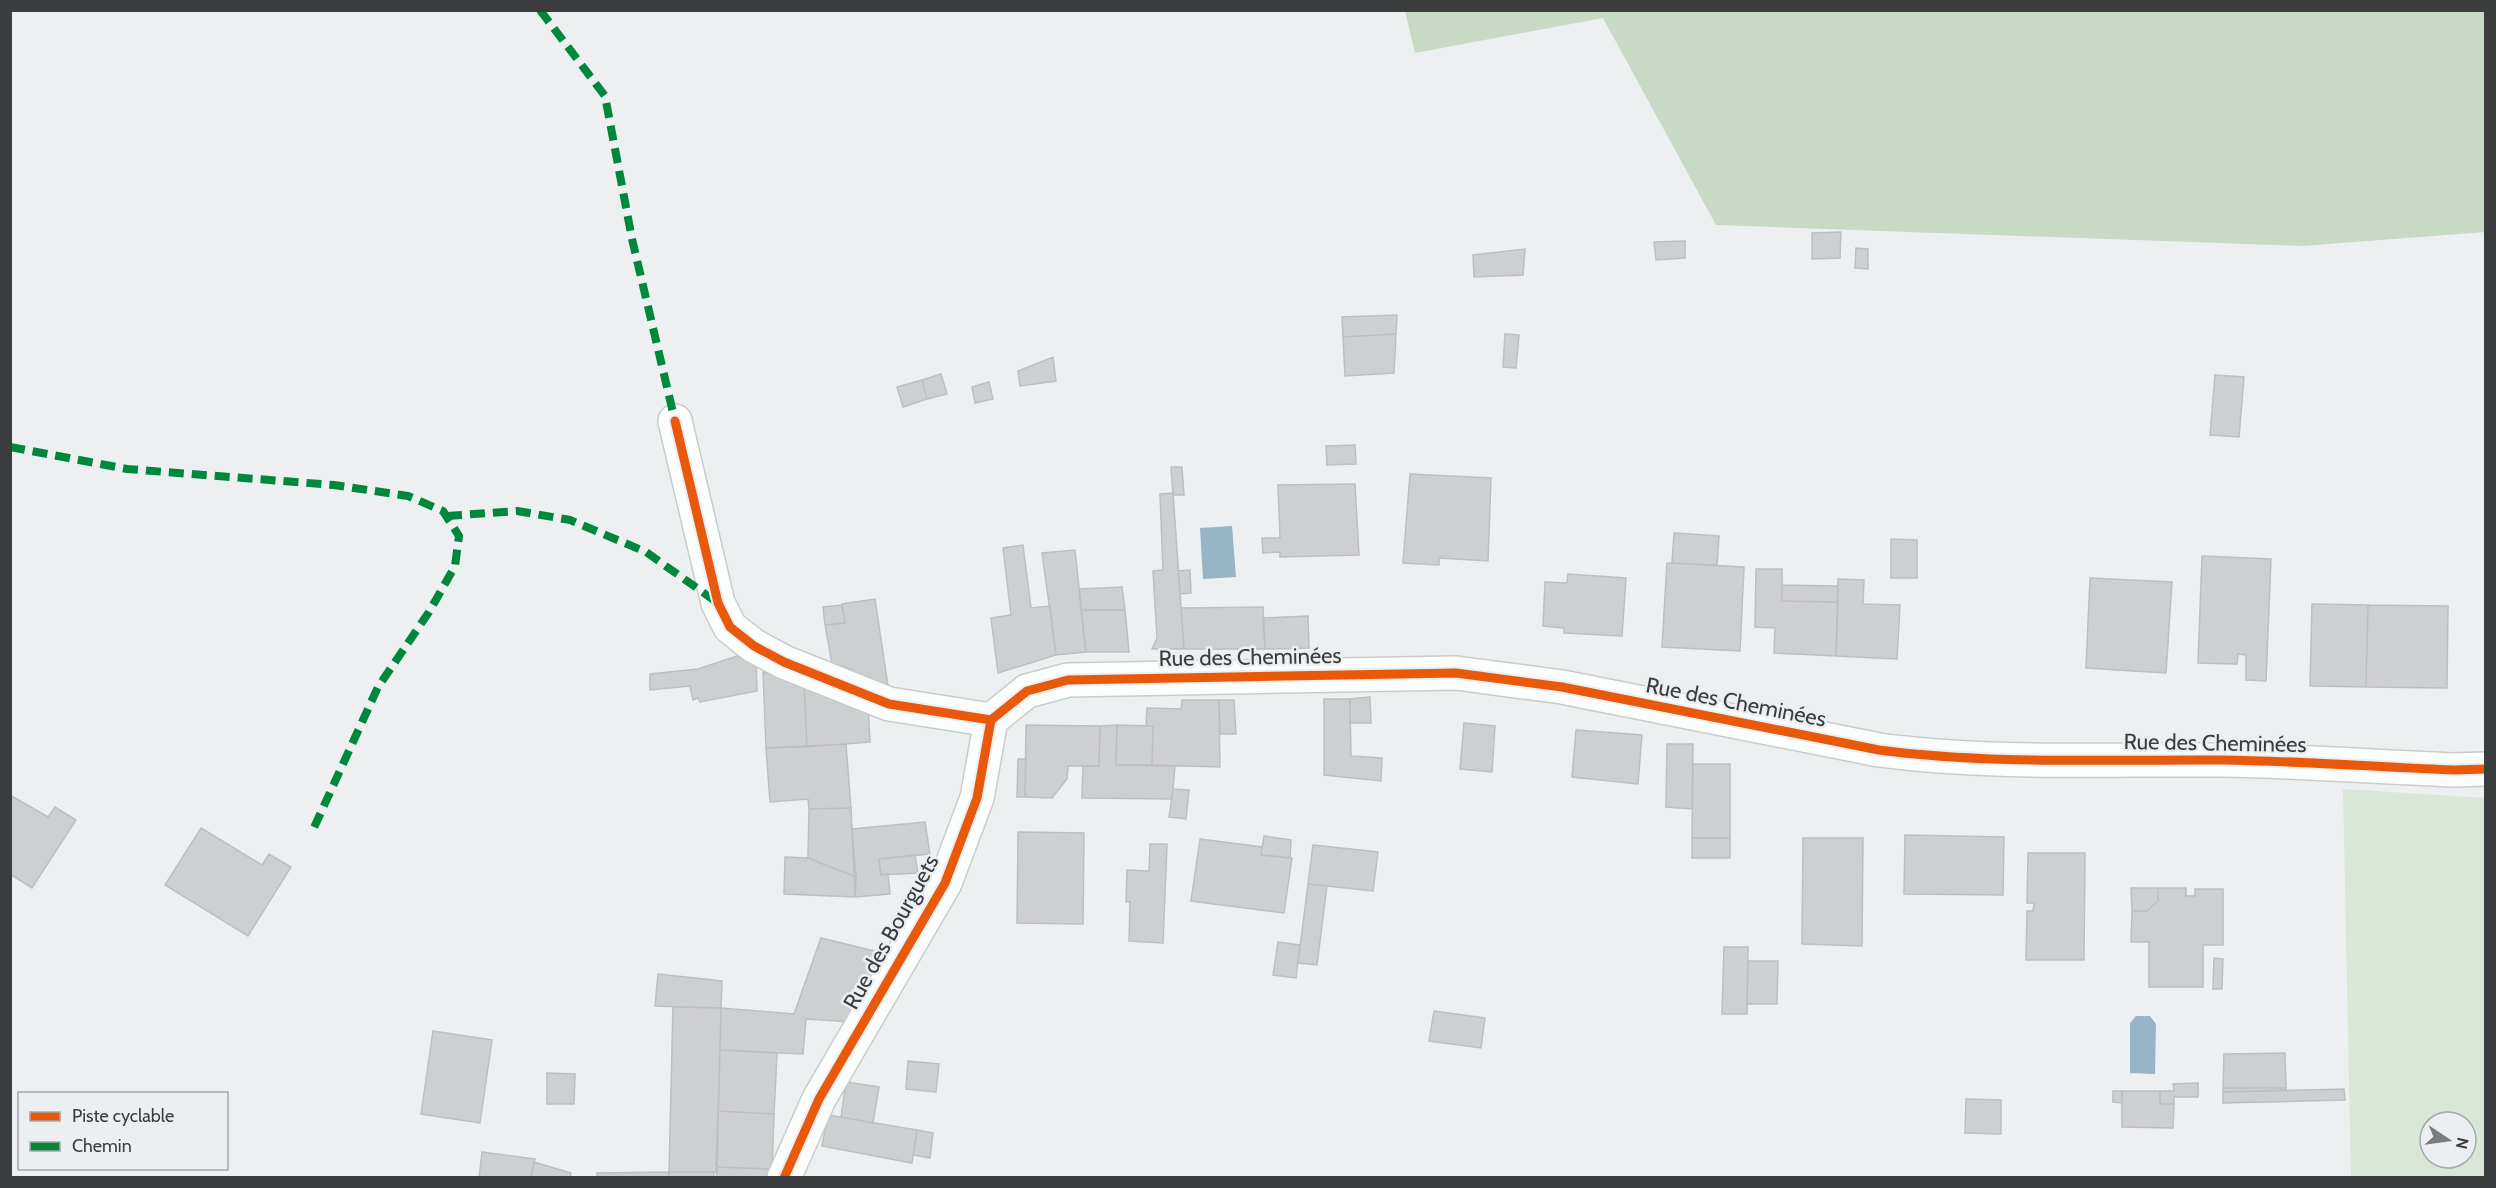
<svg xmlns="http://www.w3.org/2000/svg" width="2496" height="1188" font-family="Cabin,sans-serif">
  <rect width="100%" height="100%" fill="#edeff1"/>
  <path fill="#dae6d8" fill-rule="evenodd" d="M2343,789L2485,798V1177H2351ZM2430,1122H2466V1158H2430Z"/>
  <path fill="#c8d9c6" d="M1405,11H2485V232L2302,246L1716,225L1603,18L1415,53Z"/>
  <path fill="#98b4c7" d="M1232,526L1236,577L1203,579L1200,528Z
    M2136,1016H2150L2156,1024L2155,1074L2130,1073V1023Z"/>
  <path fill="#cecfd0" stroke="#bdbec0" stroke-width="1.5" d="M1841,232L1840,258L1812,259V233Z
    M1685,241V258L1656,260L1654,242Z
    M1856,248L1868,249V269L1855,268Z
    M1525,249L1523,275L1474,277L1473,255Z
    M1397,315L1396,334L1343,337L1342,317Z
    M1396,334L1394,373L1345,376L1343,337Z
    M1505,334L1519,335L1516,368L1503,367Z
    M1053,357L1056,381L1020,386L1018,371Z
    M941,374L947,394L927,399L922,380Z
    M2215,375L2244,377L2239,437L2210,435Z
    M922,380L927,399L903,407L897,387Z
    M989,382L993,399L975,403L972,387Z
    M1355,445L1356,464L1327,465L1326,446Z
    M1171,467H1182L1184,495H1173Z
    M1410,474L1491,478L1488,561L1439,558V565L1403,563Z
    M1355,484L1359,555L1280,557V552L1263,553L1262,538H1280L1278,485Z
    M1173,493L1184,649H1152L1157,638L1153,571L1163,570L1160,494Z
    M1674,533L1719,536L1717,565L1672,563Z
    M1891,539L1917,540V578H1891Z
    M1023,545L1031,608L1050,606L1056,655L998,673L991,618L1011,615L1003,548Z
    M1075,550L1086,652L1056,655L1042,553Z
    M2202,556L2271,559L2266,681L2246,680V655L2238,654L2237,664L2198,663Z
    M1667,563L1744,567L1740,651L1662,647Z
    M1756,569H1782V601L1838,602L1836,656L1774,653L1775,628L1755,627Z
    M1190,570L1191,593L1180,594L1178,571Z
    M1568,574L1626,578L1622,636L1564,633V628L1543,626L1545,582L1567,583Z
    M2090,578L2172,582L2166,673L2086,668Z
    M1838,579L1864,580L1863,604L1900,605L1897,659L1836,656Z
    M1782,585L1838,586V602L1782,601Z
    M1122,587L1125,610H1081L1079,589Z
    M875,599L888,686L843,666L832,664L825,625L845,623L842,604Z
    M2312,604L2368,605L2366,687L2310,686Z
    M842,605L845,623L825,625L823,607Z
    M2368,605L2448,606L2447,688L2366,687Z
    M1263,607L1265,649H1184L1181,608Z
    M1081,610H1125L1129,652H1086Z
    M1308,616L1309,648L1265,649L1263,618Z
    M737,656L756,662L757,691L700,702L698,698L693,700L690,686L650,690V674L698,669Z
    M763,672L804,683L807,747L766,748Z
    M804,683L868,706L870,742L807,747Z
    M1370,697L1371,723H1350V699Z
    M1324,699H1350L1351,756L1382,758L1381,781L1324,775Z
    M1182,700H1219L1220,767L1152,765L1153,726H1146L1147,708L1181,709Z
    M1219,700H1234L1236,734H1220Z
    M1464,723L1495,726L1492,772L1460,769Z
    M1026,725L1100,726L1099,766H1068L1067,779L1052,798L1025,797Z
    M1117,725L1116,765L1175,766L1172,799L1082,798L1083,766H1099L1100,726Z
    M1117,725L1153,726L1152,765H1116Z
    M1576,730L1642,735L1638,784L1572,777Z
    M846,744L851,808L809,809L808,799L770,802L766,748Z
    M1667,744H1693L1692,809L1666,807Z
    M1018,759H1026L1025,797H1017Z
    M1693,764H1730V838H1692Z
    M1173,789L1189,790L1186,819L1169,817Z
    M10,795L48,817L55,807L76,820L32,888L10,874Z
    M851,808L852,829L856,877L808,858L809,809Z
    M925,822L930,854L879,859L881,875L888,874L890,894L855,897L852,829Z
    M201,828L262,865L269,854L291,867L248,936L165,885Z
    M1018,832L1084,833L1083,924L1017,923Z
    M1905,835L2004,837L2003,895L1904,894Z
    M1264,836L1291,840L1290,858L1261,855Z
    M1692,838H1730V858H1692Z
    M1803,838H1863L1862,946L1802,944Z
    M1200,839L1262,847L1261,855L1292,858L1284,913L1191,901Z
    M1150,844H1167L1163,943L1129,941L1130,902H1126L1127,870L1149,871Z
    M1313,845L1378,852L1373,891L1308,884Z
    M2028,853H2085L2084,960H2026L2027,911H2033L2034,903H2027Z
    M915,855L918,873L881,875L879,859Z
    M785,857L808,858L856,877L855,897L784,894Z
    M1308,884L1327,886L1317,965L1298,963Z
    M2131,888H2158V901L2147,911H2132Z
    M2158,888H2186V896H2195V889H2223V945H2203V987H2149V942H2131L2132,911H2147L2158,901Z
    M821,938L887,954L851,1022L806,1019L803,1054L720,1050L721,1008L794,1014Z
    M1278,942L1300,945L1296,978L1273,975Z
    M1724,947H1748L1747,1014H1722Z
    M2214,958L2223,959L2222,989H2213Z
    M1748,961H1778L1777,1004H1747Z
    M658,974L722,981L721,1008L655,1006Z
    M673,1007L721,1008L717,1172H669Z
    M1434,1011L1485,1018L1481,1048L1429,1041Z
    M433,1031L492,1040L480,1123L421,1114Z
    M720,1050L777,1053L774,1114L718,1111Z
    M2285,1053L2286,1088H2223L2224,1054Z
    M908,1061L939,1064L936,1092L906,1089Z
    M547,1073L575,1074L574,1104H547Z
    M846,1082L879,1087L873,1123L841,1117Z
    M2198,1083V1097H2174V1104H2160V1091H2174L2173,1084Z
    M2223,1088H2286V1090L2223,1092Z
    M2344,1089L2345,1100L2223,1103V1092Z
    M2113,1091H2122V1103L2113,1102Z
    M2122,1091H2160V1104H2174L2173,1128L2122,1127Z
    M1966,1099L2001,1100V1134L1965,1133Z
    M718,1111L774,1114L772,1169L716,1167Z
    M828,1115L917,1130L912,1163L822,1146Z
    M917,1130L933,1133L930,1158L913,1155Z
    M482,1152L535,1159L531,1178H479Z
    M534,1162L571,1173L570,1178H531Z
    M716,1167L768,1169V1178H717Z
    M669,1172H714V1178H669Z
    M669,1172V1178H597V1173Z"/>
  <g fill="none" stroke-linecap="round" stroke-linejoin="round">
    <defs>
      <path id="minor" d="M675,421L718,603L730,627L754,646L784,662L889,704L991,720L977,798L945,883L819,1099L784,1178
        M991,720L1027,691L1068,680L1456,673L1562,687L1879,750C1993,765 2108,759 2223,760C2300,761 2377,767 2454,770L2486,769"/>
    </defs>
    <use href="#minor" stroke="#cacccc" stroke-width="36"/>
    <use href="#minor" stroke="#fcfdfd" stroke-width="33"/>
    <path stroke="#00873e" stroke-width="8" stroke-dasharray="15 8" stroke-linecap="butt" d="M540,10L605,96L632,239L675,421
      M10,447L127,469L334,485L408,496L443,511L459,536L455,566L429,612L378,687L312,832
      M447,516L517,511L570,520L646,552L718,603"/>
    <defs>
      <path id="cycleway" d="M675,421L718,603L730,627L754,646L784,662L889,704L991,720L977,798L945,883L819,1099L784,1178
        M991,720L1027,691L1068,680L1456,673L1562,687L1879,750C1993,765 2108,759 2223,760C2300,761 2377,767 2454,770L2486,769"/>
    </defs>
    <use href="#cycleway" stroke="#eceff2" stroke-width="13"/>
    <use href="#cycleway" stroke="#e8590c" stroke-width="9"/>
  </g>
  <g text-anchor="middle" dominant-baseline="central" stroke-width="5" stroke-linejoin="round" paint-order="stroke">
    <g font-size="22" fill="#3b3c3d" stroke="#eceff2">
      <text transform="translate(1250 657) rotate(-1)">Rue des Cheminées</text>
      <text transform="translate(1736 702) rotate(11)">Rue des Cheminées</text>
      <text transform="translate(2215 743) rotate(1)">Rue des Cheminées</text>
      <text transform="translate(891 932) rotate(-61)">Rue des Bourguets</text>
    </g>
  </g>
  <rect width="2496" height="1188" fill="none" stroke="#3b3c3d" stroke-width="24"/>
  <rect x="18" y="1092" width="210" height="78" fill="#eceff2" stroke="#a5a7aa" stroke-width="1.5"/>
  <rect x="30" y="1112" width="30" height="9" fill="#e8590c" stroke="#a5a7aa" stroke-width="1.5"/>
  <text x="72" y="1122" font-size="18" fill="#3b3c3d">Piste cyclable</text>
  <rect x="30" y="1142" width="30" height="9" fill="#00873e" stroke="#a5a7aa" stroke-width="1.5"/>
  <text x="72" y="1152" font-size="18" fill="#3b3c3d">Chemin</text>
  <g transform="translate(2448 1140) rotate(103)"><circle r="28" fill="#eceff2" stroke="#a5a7aa" stroke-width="1.5"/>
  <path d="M0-4.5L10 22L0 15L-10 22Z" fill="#797b7c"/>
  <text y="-9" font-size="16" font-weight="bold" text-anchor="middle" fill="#3b3c3d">N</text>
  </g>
</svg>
